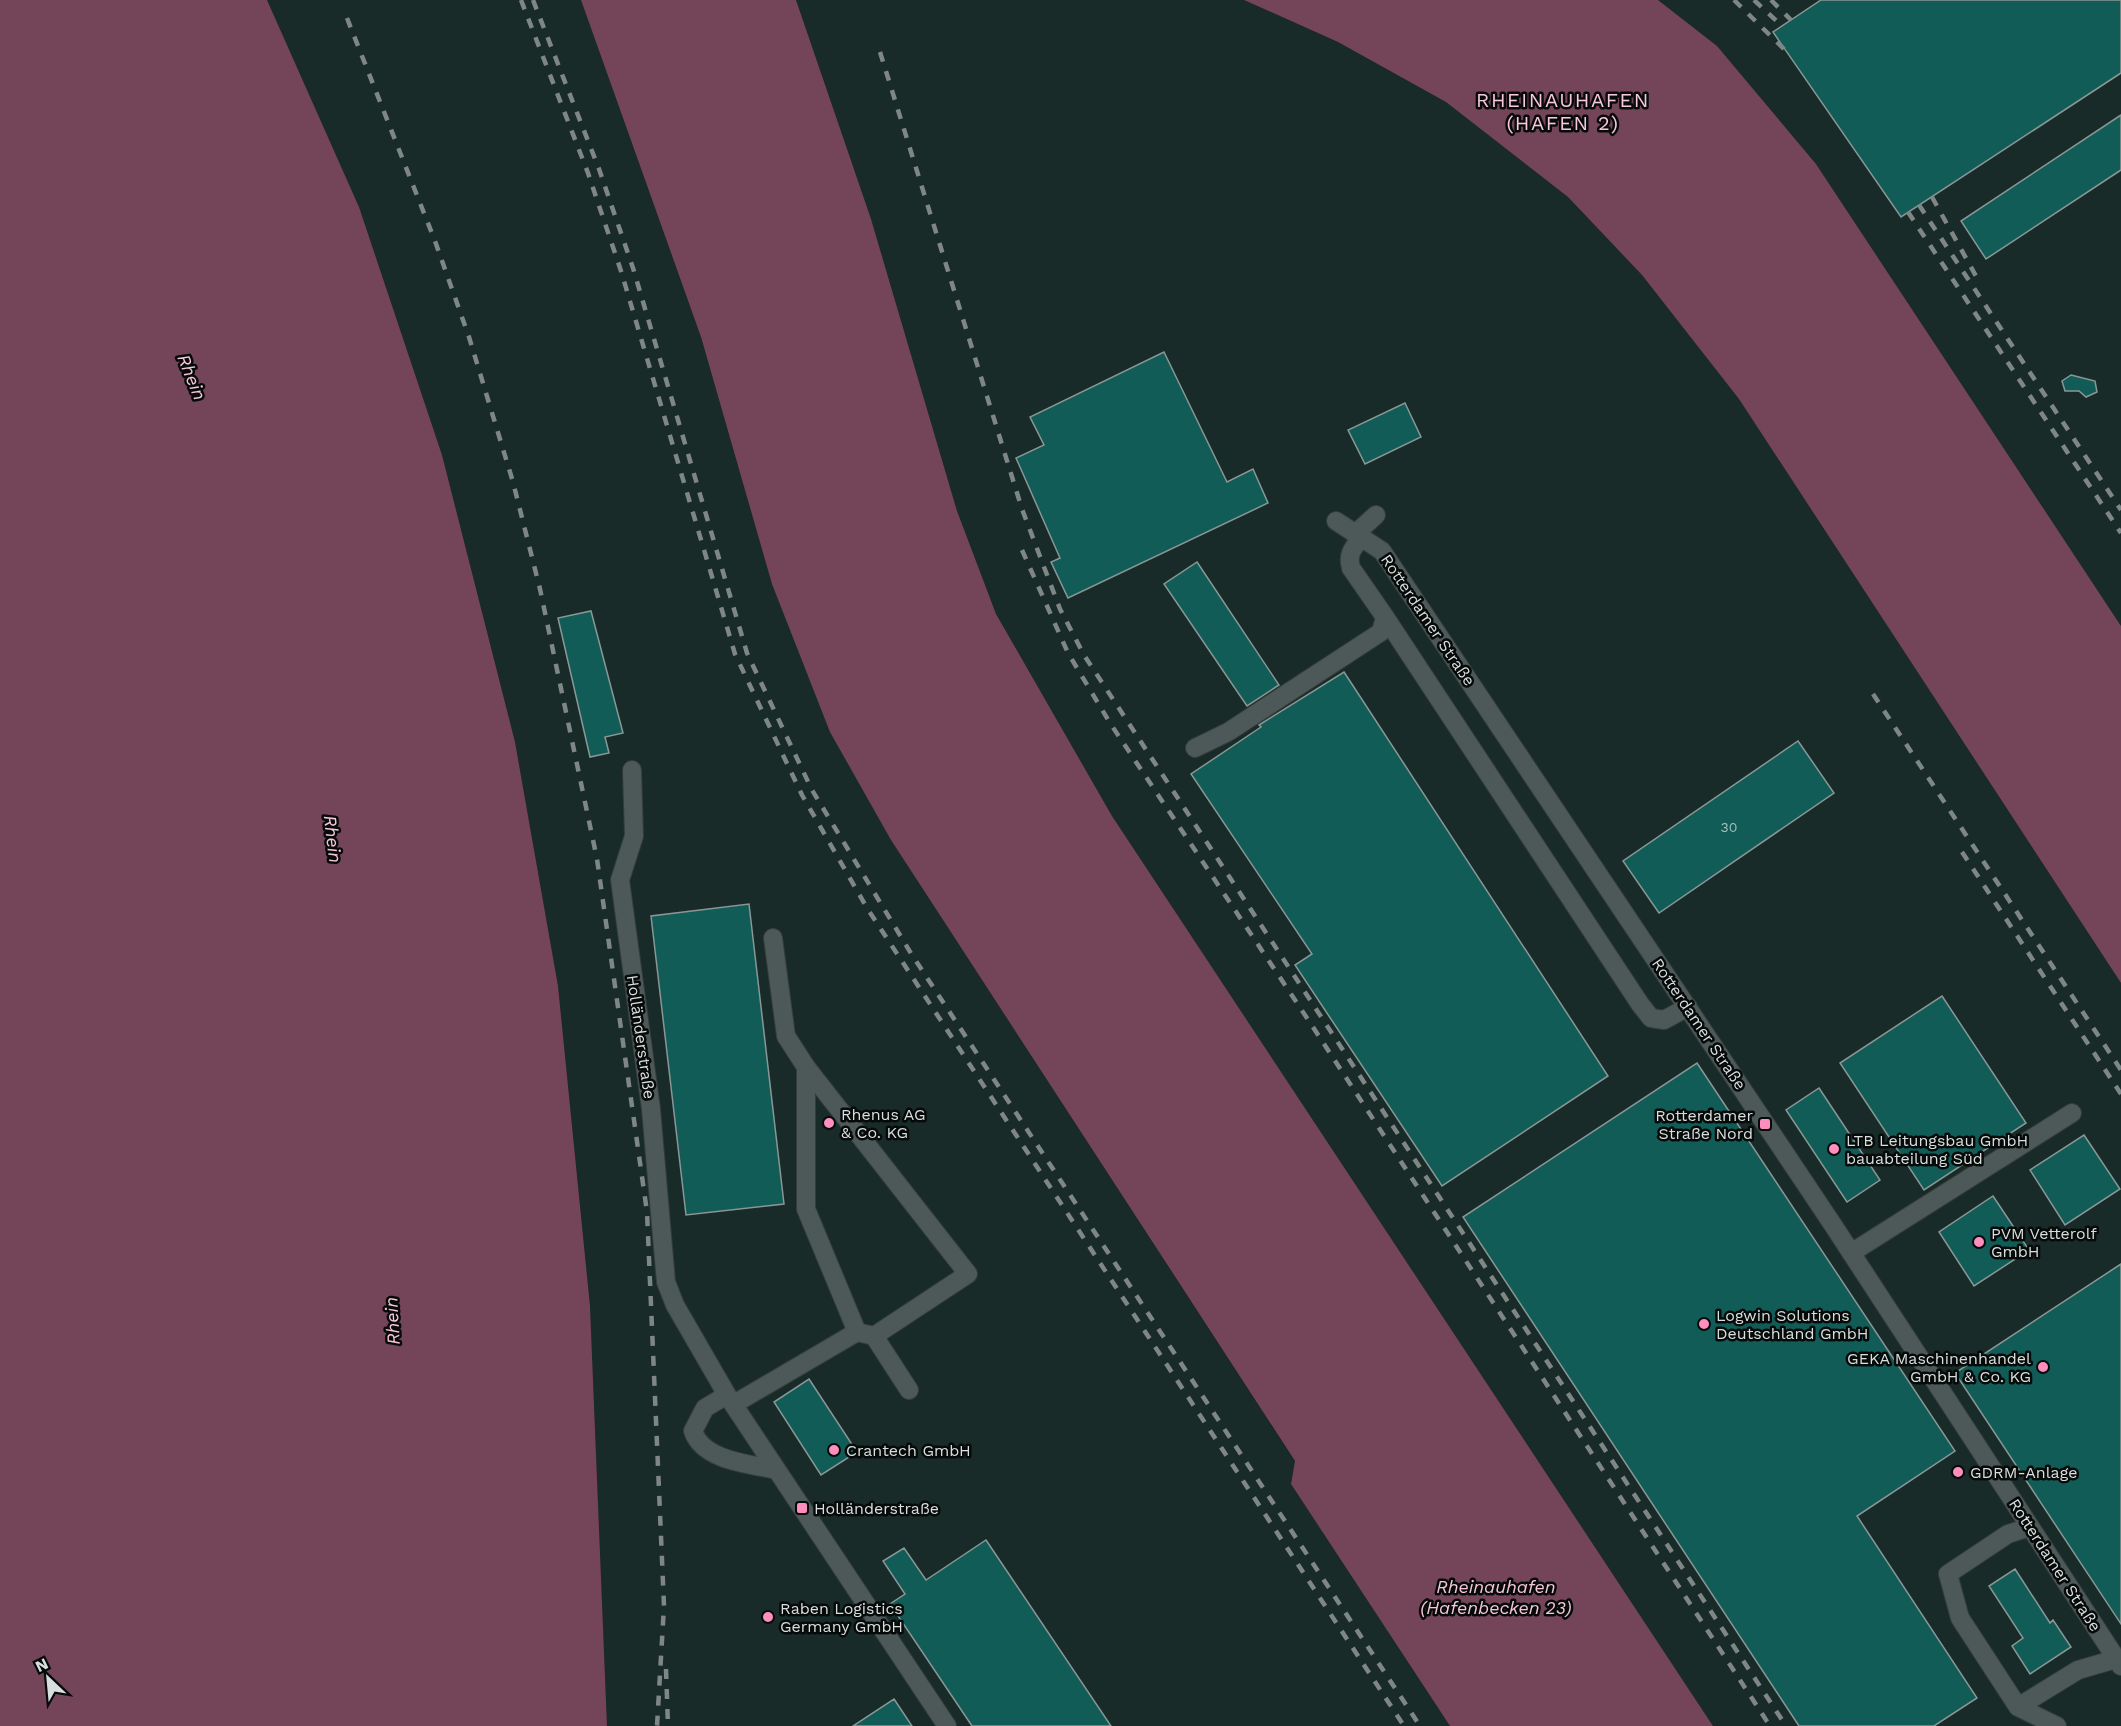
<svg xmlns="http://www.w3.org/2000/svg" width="2121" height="1726" font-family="'Work Sans',sans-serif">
  <rect width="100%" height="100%" fill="#172120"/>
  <path fill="#182b29" d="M267,0H581L701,337L772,584L891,840L1295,1462L1291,1484L1450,1726H607L590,1306L558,986L515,742L442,455L359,207Z
    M796,0H1244L1338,42L1446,102L1568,197L1642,275L1739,399L2121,983V1726H1713L1112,816L996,614L957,511L871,219Z
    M1658,0H2121V626L1816,164L1717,46Z"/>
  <path fill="#744558" d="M0,0H267L359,207L442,455L515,742L558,986L590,1306L607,1726H0Z
    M581,0H796L871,219L957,511L996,614L1112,816L1713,1726H1450L1291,1484L1295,1461L891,840L830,732L772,584L701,337Z
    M1244,0H1658L1717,46L1816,164L2121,626V983L1739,399L1642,275L1568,197L1446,102L1338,42Z"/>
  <path fill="#125c58" stroke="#8a9795" stroke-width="1.5" d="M1821,0H2121V73L1901,217L1773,32Z
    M2121,115V170L1986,259L1961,221Z
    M1164,352L1227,482L1253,469L1268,503L1068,598L1051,562L1060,558L1016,458L1044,445L1030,417Z
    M2071,375L2095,381L2097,392L2086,397L2079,391H2065L2062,381Z
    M1405,403L1421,437L1365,464L1348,430Z
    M1197,562L1279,685L1247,706L1164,584Z
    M591,611L623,733L605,737L609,753L590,757L558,618Z
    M1344,672L1608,1076L1442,1186L1295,965L1312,954L1191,774L1261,727L1259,725Z
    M1798,741L1834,793L1659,913L1623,861Z
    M749,904L784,1204L686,1215L651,916Z
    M1942,996L2026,1123L1924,1190L1840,1063Z
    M1697,1063L1955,1451L1857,1516L1977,1698L1934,1726H1799L1463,1217Z
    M1819,1088L1880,1180L1847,1202L1786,1110Z
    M2084,1135L2120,1189L2065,1225L2030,1170Z
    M1993,1196L2029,1250L1974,1286L1939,1232Z
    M2121,1264V1624L1955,1373Z
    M809,1379L857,1452L821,1475L774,1402Z
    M986,1540L1111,1726H972L890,1604L905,1594L883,1561L904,1548L926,1580Z
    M2015,1569L2050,1623L2053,1620L2071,1647L2030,1674L2012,1646L2023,1638L1989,1586Z
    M894,1699L912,1726H853Z"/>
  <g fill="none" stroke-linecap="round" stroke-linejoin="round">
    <defs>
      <path id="minor" d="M1336,521L1382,551L1833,1225L2121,1666
        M1355,534L1376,515
        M1385,617L1640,1004L1651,1018L1664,1020L1688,1007
        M1195,748L1228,732L1381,632L1385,617L1351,568C1347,554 1353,548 1361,538
        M632,770L634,836L620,880L651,1109L666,1282L675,1305L727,1395L947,1726
        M773,938L786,1036L806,1067L968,1274L874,1336
        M806,1067V1209L857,1332
        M1851,1253L2072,1113
        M727,1395L705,1408L693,1431C703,1461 750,1464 777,1470
        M734,1404L857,1332L874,1336L909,1390
        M2030,1527L2008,1534L1948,1574L1960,1618L2018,1707L2078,1670L2116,1659
        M2018,1707L2057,1726"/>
    </defs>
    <use href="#minor" stroke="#363e3d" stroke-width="20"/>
    <use href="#minor" stroke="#4d5958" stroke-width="18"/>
    <path stroke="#7f8786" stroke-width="4.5" stroke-dasharray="10 10" stroke-linecap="butt" d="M521,0L588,173L621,271L735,654L802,795L867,908L1404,1726
      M533,0L599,169L633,268L747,653L812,790L912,955L1420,1726
      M1734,0L1786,51
      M1754,0L1782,26
      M1771,0L1791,20
      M347,18L435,241L469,337L513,482L540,589L597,859L647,1212L664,1606L657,1726
      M880,52L1022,509L1060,609L1084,655L1786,1726
      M1932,197L1977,278
      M1919,205L2121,510
      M1908,212L2121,533
      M1022,550L1068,653L1110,723L1309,1021L1770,1726
      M1873,694L2121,1070
      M1962,852L2121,1094
      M666,1669L668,1726"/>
  </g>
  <g fill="#fe8ebd" stroke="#060a09" stroke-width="2">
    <circle cx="829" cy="1123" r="6"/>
    <rect x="1759" y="1118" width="12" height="12" rx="3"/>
    <circle cx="1834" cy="1149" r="6"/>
    <circle cx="1979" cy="1242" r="6"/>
    <circle cx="1704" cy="1324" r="6"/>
    <circle cx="2043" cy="1367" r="6"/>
    <circle cx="834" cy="1450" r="6"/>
    <circle cx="1958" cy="1472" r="6"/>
    <rect x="796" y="1502" width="12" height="12" rx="3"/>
    <circle cx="768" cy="1617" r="6"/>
  </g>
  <g text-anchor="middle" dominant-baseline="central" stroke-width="5" stroke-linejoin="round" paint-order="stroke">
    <g font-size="14" fill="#a6bebc">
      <text x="1729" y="827">30</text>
    </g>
    <g font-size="16" fill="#d8dfde" stroke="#060a09">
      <text transform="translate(1428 620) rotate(56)">Rotterdamer Straße</text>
      <text transform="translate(1699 1024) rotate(56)">Rotterdamer Straße</text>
      <text transform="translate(641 1037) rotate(82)">Holländerstraße</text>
      <text transform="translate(2055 1565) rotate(57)">Rotterdamer Straße</text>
    </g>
    <g font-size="16" fill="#d8dfde" stroke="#060a09" text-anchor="start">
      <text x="841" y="1114">Rhenus AG<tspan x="841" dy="18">&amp; Co. KG</tspan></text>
      <text x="1753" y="1115" text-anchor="end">Rotterdamer<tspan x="1753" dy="18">Straße Nord</tspan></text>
      <text x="1846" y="1140">LTB Leitungsbau GmbH<tspan x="1846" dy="18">bauabteilung Süd</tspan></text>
      <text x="1991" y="1233">PVM Vetterolf<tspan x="1991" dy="18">GmbH</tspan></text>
      <text x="1716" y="1315">Logwin Solutions<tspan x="1716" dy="18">Deutschland GmbH</tspan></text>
      <text x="2031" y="1358" text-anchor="end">GEKA Maschinenhandel<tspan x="2031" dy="18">GmbH &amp; Co. KG</tspan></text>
      <text x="846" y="1450">Crantech GmbH</text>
      <text x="1970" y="1472">GDRM-Anlage</text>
      <text x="814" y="1508">Holländerstraße</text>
      <text x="780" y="1608">Raben Logistics<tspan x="780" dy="18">Germany GmbH</tspan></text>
    </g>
    <g font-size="18" font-style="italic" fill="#f7c6d8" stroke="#060a09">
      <text transform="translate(192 377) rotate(68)">Rhein</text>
      <text transform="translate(333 839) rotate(83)">Rhein</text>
      <text transform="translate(392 1321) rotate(-93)">Rhein</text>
      <text x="1496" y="1586">Rheinauhafen<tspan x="1496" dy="21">(Hafenbecken 23)</tspan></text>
    </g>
    <g font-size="20" letter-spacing="1.5" fill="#f8c7d9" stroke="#060a09">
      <text x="1563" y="100">RHEINAUHAFEN<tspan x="1563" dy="23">(HAFEN 2)</tspan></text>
    </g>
  </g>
  <g transform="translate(48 1678) rotate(334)" stroke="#060a09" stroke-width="4.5" paint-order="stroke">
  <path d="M0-4.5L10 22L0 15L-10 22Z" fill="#d8dfde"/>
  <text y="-9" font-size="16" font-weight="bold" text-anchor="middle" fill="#d8dfde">N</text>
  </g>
</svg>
